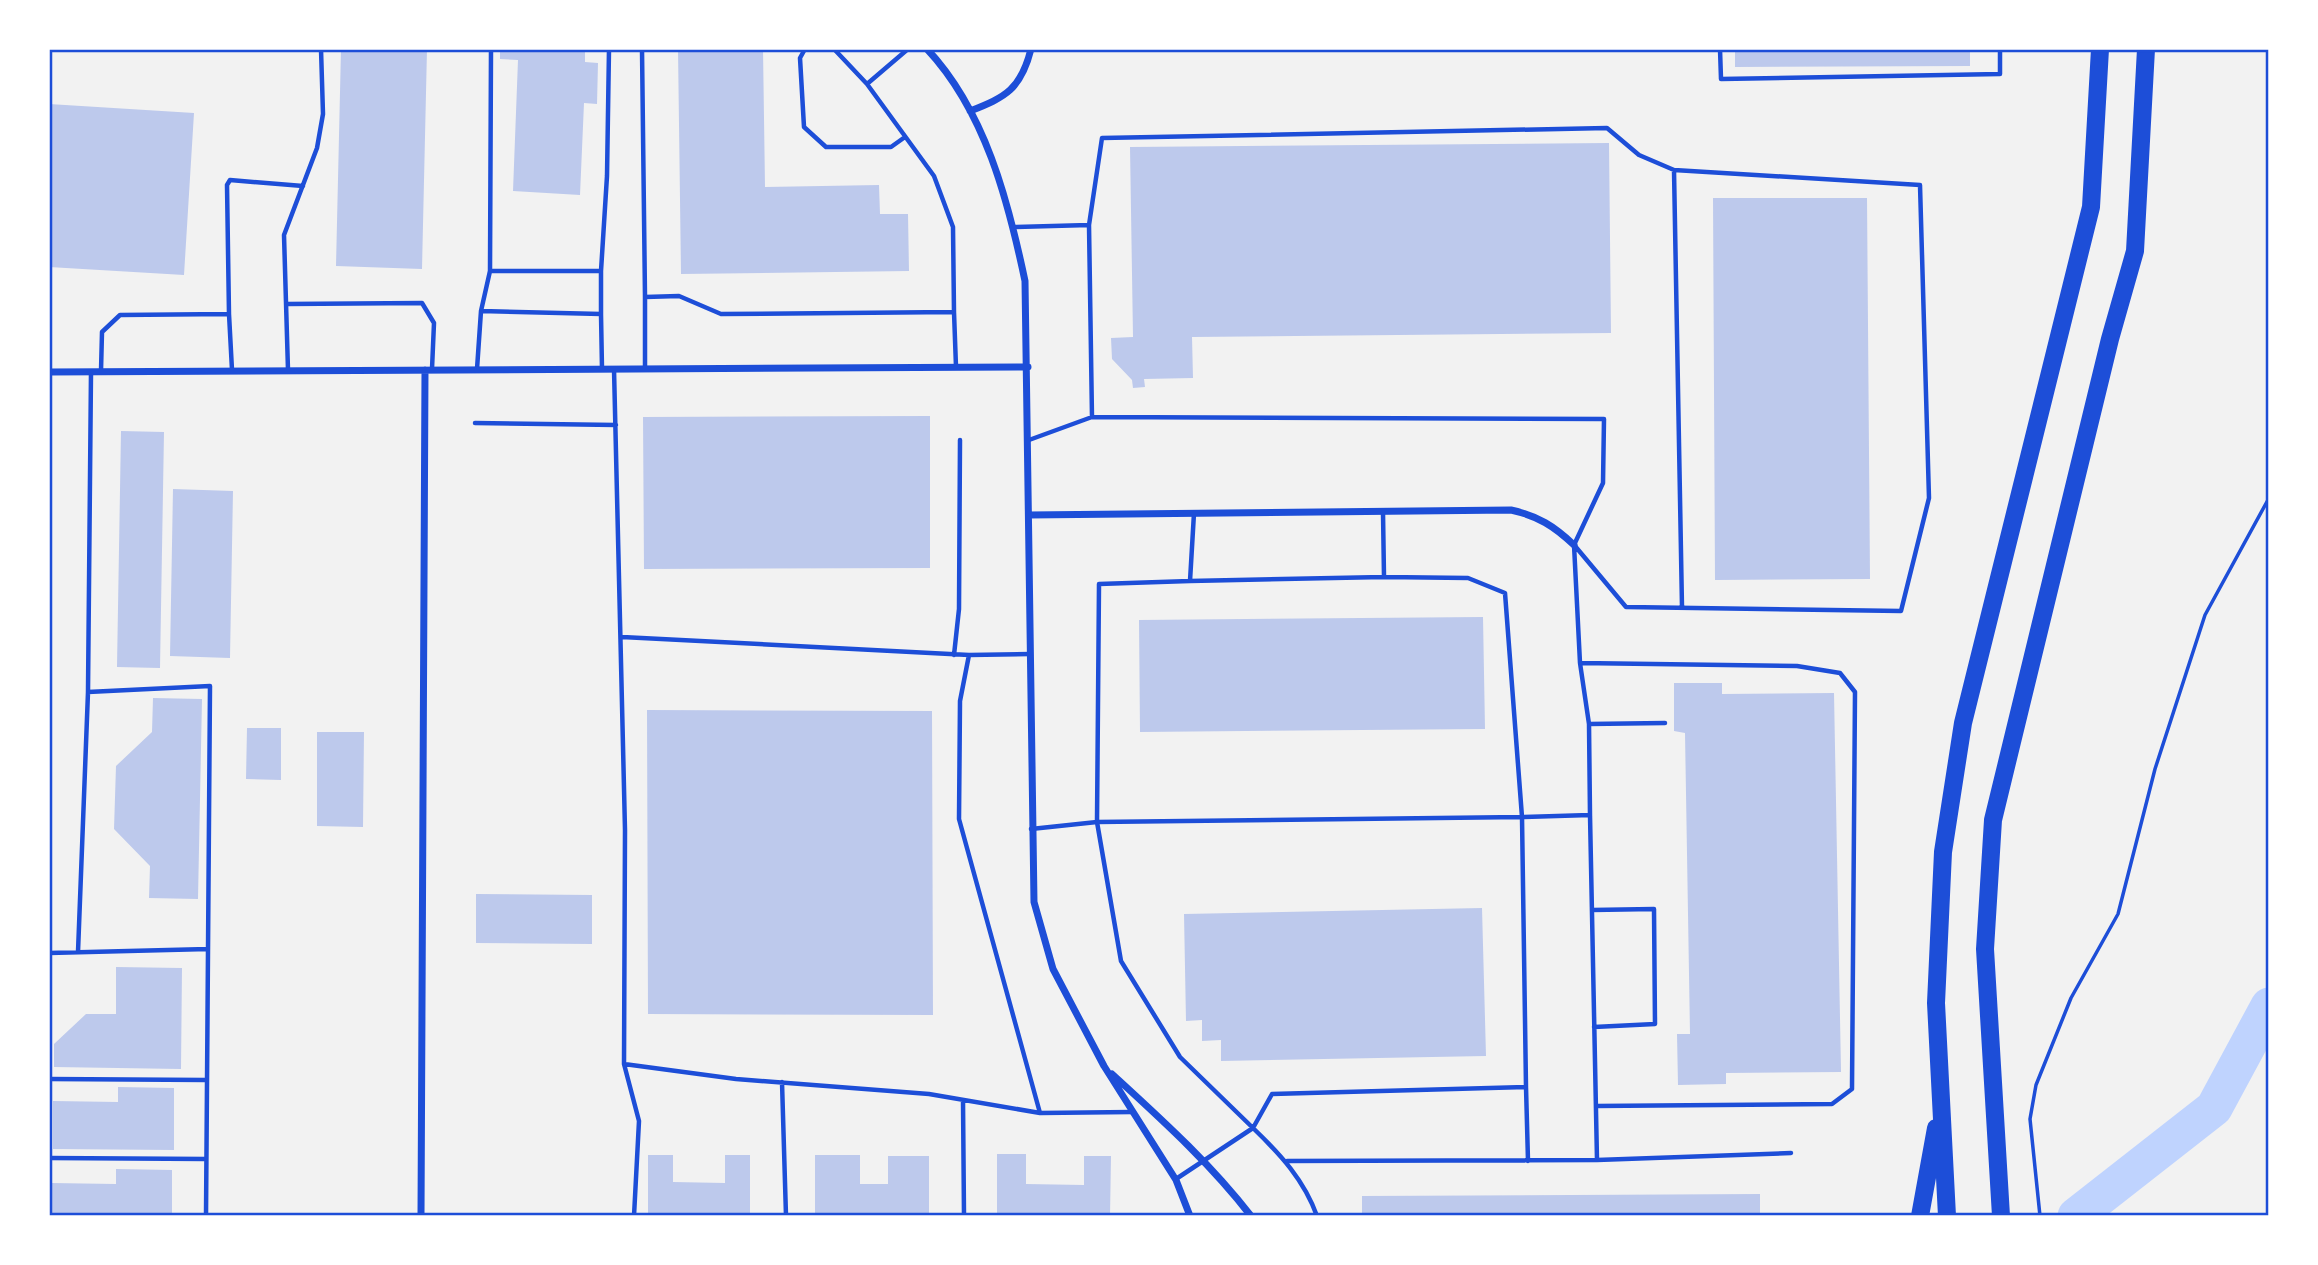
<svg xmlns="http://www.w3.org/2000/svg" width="2318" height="1265" font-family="'DM Sans',sans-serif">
  <rect width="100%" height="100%" fill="#f2f2f2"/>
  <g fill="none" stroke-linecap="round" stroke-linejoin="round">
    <path stroke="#bfd3fe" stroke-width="37" d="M2076,1216L2214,1108L2269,1006"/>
  </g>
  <path fill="#bdc9ec" d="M341,49H427L422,269L336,266Z
    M500,49H585V62L598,63L597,104L584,103L580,195L513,191L518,60L500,59Z
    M678,49H763L765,187L879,185L880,214H908L909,271L681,274Z
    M1735,49H1970V66L1735,67Z
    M49,104L194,113L184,275L49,267Z
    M1609,143L1611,333L1192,337L1193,378L1144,379L1145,387L1133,388L1132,380L1112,359L1111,338L1133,337L1130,147Z
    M1713,198H1867L1870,579L1715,580Z
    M930,416V568L644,569L643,417Z
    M121,431L164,432L160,668L117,667Z
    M173,489L233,491L230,658L170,656Z
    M1483,617L1485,729L1140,732L1139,620Z
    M1674,683H1722V694L1834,693L1841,1072L1726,1073V1084L1678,1085L1677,1034H1690L1685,733L1674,731Z
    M153,698L202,699L198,899L149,898L150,866L114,829L116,766L152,732Z
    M647,710L932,711L933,1015L648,1014Z
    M247,728H281V780L246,779Z
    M317,732H364L363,827L317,826Z
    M476,894L592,895V944L476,943Z
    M1482,908L1486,1056L1221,1061V1040L1202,1041V1020L1186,1021L1184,914Z
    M116,967L182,968L181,1069L54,1067V1044L86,1014H116Z
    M118,1087L174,1088V1150L53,1149V1101L118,1102Z
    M997,1154H1026V1184L1084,1185V1156H1111L1110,1216H997Z
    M648,1155H673V1182L725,1183V1155H750V1216H648Z
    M815,1155H860V1184H888V1156H929V1216H815Z
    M116,1169L172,1170V1216H51V1183L116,1184Z
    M1760,1194V1216H1362V1196Z"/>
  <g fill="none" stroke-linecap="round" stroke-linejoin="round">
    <path stroke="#1d4ed8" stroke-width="3.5" d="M2040,1216L2030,1119L2036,1085L2071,998L2118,914L2155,769L2205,615L2269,498"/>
    <path stroke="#1d4ed8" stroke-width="4.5" d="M642,49L645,297
      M805,49L800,58L804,127L826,147H891L905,137
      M834,49L867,84L908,49
      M1720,49L1721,79L2000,74V49
      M1089,225L1102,138L1607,128L1639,155L1674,170
      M1014,227L1089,225L1092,417L1029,440
      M490,271L491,49
      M287,304L422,303L434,323L432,369
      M481,311L601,314V271
      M954,312L956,367
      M229,314L227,185L230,180L303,186
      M601,314L602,369
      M645,368V297L679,296L721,314L954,312L953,227L934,176L867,84
      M477,369L481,311L490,271H601L607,176L609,49
      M614,369L625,830L624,1064L736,1079L929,1094L1040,1113L1132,1112
      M288,370L284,235L317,148L323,114L321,49
      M101,371L102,332L120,315L229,314L232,370
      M475,423L616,425
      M1194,513L1190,581L1099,584L1097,822L1522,817L1505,593L1468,578L1384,577
      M1575,546L1626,607L1901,611L1929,498L1920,185L1674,170L1682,607
      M1190,581L1384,577L1383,512
      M622,637L969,655L1030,654
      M954,655L959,609L960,440
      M969,655L960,701L959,819L1040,1113
      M1580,663L1797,666L1840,673L1855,692L1852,1089L1832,1104L1596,1106
      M88,692L210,686L206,1216
      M1589,724L1665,723
      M1031,829L1097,822L1121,961L1180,1057L1253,1128L1272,1094L1526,1087L1522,817L1590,815L1589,724L1580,663L1574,545L1603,483L1604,419L1092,417
      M1592,910L1654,909L1655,1024L1594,1027
      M78,952L88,692L91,372
      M49,953L208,949
      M624,1064L639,1121L634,1216
      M49,1079L206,1080
      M782,1082L786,1216
      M1526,1087L1528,1161
      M963,1100L964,1216
      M49,1158L206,1159
      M1597,1160L1791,1153
      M1287,1161L1597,1160L1590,815
      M1176,1179L1253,1128C1281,1155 1304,1180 1317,1216"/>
    <path stroke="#1d4ed8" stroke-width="7" d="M927,49C985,111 1008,200 1025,281L1034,902L1053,969L1104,1066L1176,1180L1190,1216
      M970,111C1006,97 1021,89 1031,49
      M49,372L1028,367
      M1029,515L1511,510C1538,516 1554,526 1574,545
      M1112,1074C1161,1119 1210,1163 1251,1216
      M421,1216L425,370"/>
    <path stroke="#1d4ed8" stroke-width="18" d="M1920,1216L1936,1128
      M1947,1216L1936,1003L1943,852L1963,723L2091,207L2100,49
      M2001,1216L1985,949L1993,820L2110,339L2135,251L2146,49"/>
  </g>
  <rect width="2318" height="1265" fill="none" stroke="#ffffff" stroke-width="102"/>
  <rect x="51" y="51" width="2216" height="1163" fill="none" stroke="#1d4ed8" stroke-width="2.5"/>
</svg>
